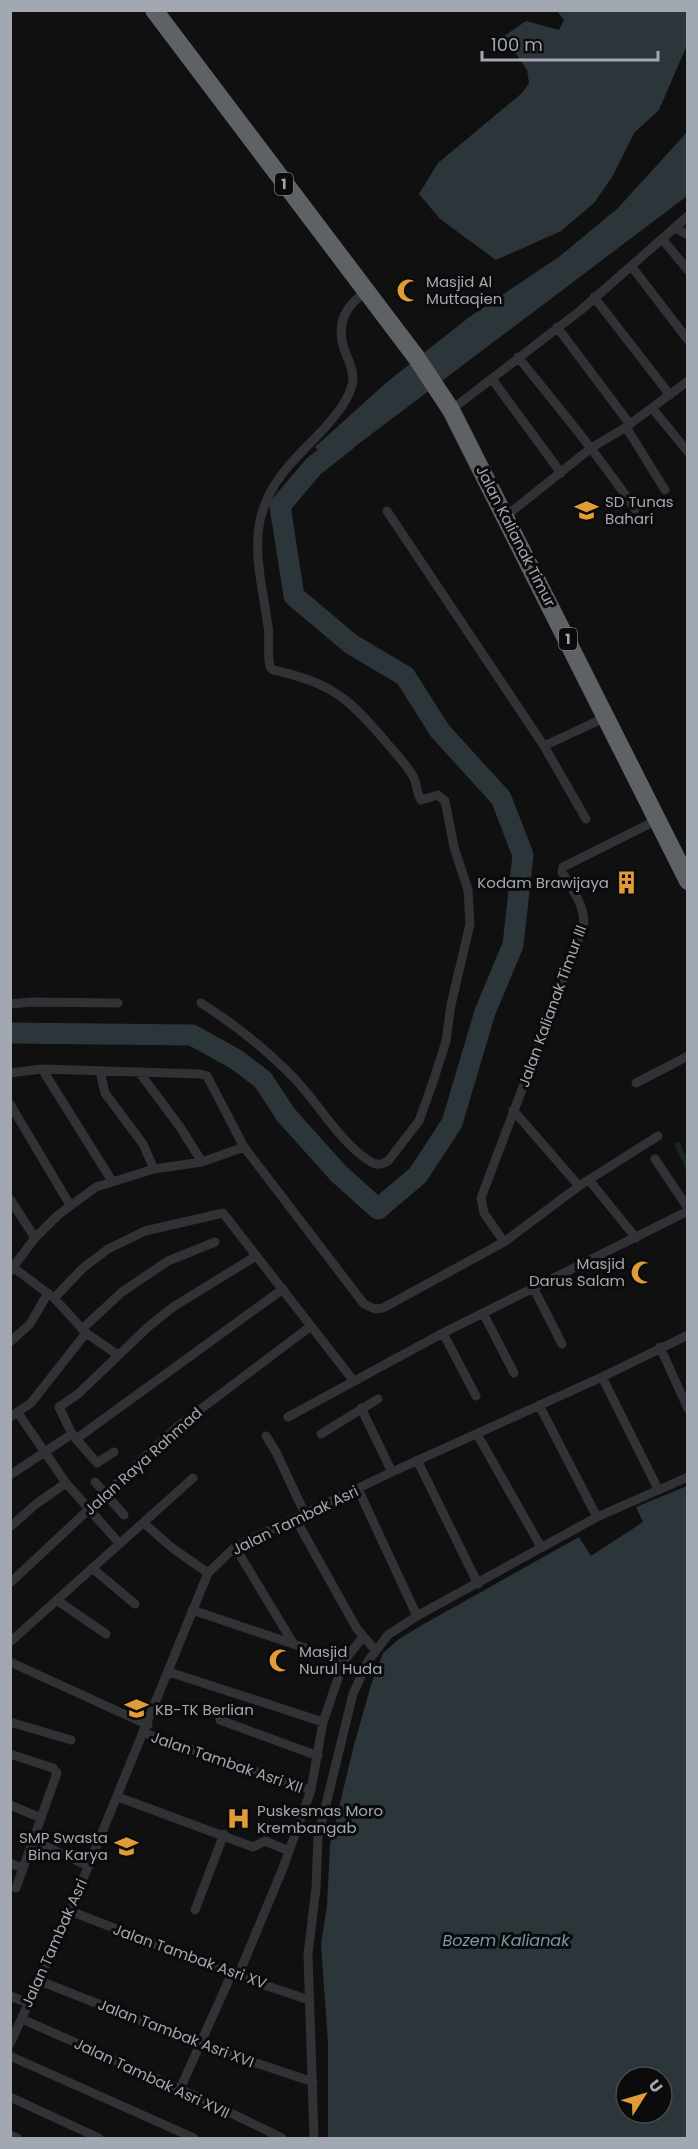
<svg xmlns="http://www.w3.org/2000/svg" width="698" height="2149" font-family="Poppins,sans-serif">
  <rect width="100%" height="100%" fill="#101011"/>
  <path fill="#1d231d" d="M679,1141L687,1159V1172L674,1144Z"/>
  <path fill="#2c353a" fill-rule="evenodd" d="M557,11H687V45L659,110L634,133L612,177L594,203L561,231L496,260L440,219L419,194L438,163L522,93L529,83L527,70L504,36L526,21L559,30L564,20Z
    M687,132V196L332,464L315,447L387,382L468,318L560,256L618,208Z
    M687,1486V2138H328V2044L321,1944L327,1906L330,1845L354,1745L371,1685L383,1653L399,1639L422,1625L579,1537L591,1556L643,1522L636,1507ZM626,2077H662V2113H626Z"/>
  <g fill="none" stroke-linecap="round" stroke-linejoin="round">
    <path stroke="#2c353a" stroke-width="21" d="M10,1033L192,1035L237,1060L263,1080L286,1115L339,1174L378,1209L418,1175L452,1123L485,1012L513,945L523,855L501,798L440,731L405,676L351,644L294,596L280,506L314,466L347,440"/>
    <path stroke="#313236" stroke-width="9" d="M676,228L688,235
      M662,239L688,270
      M632,267L688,340
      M594,297L670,395
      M557,327L629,423
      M518,357C558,407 599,456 635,509
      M492,379L561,473
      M652,408L688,452
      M451,410L581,310L688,216
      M626,427L665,490
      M387,511L544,746L586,819
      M506,516L591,448L626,427L688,381
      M544,746L606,717
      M201,1003C234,1024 267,1050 294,1078C319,1104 340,1143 371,1162C378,1166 382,1164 388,1161L419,1121L433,1082L446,1041L451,1005L470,924L468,890L454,847L445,801L438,795L421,800C417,794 417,785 414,778C408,766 395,753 386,742C349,698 330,682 273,670L270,667C267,654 270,639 268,626C258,559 242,515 294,460C311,441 346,411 352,385C355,375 350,363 346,354C335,327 343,307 366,292
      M10,1004L32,1002L118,1003
      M42,1069L112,1181
      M100,1071L105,1093L143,1144L154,1169
      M139,1072L180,1127L202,1162
      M10,1073L42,1069L200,1074L207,1076L244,1147L364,1304L375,1309L383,1308L504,1242L579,1186L658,1136
      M636,1083L688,1056
      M10,1104L70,1205
      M513,1110L579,1186
      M655,1159L688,1208
      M589,1180L636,1238
      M10,1199L35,1238
      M504,1242L484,1213L481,1198L583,928C587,907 572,890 562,872L563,867L657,820
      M14,1268L54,1298L86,1333L118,1355
      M10,1271L35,1238L58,1215L96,1187L154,1169L202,1162L244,1147
      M533,1287L562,1344
      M54,1298L83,1268L108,1249L145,1231L223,1213L353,1380
      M483,1313L514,1373
      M82,1329L122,1292L168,1261L215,1242
      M443,1333L476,1396
      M10,1342L30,1324L48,1293
      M660,1347L688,1409
      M602,1377L658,1489
      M539,1405L597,1517
      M361,1408L392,1472
      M18,1413L66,1483L120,1544
      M10,1417L31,1403L86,1333
      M288,1417L443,1333L688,1211
      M72,1434L76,1439L283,1289
      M321,1434L378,1399
      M477,1434L541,1547
      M266,1436L276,1452L305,1514
      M76,1439L97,1463L114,1452
      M417,1460L478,1584
      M10,1475L72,1434L59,1407L78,1394L148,1327L173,1307L256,1256
      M95,1482L124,1515
      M358,1489L417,1616
      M295,1518L357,1629L375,1650
      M145,1524L171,1547L208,1573
      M10,1527L36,1504L66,1483
      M235,1547L293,1643
      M92,1568L135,1604
      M10,1583L177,1427L311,1326
      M58,1601L106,1634
      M192,1610L344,1661
      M10,1642L193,1478
      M10,1662L148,1725
      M169,1672L323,1722
      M220,1720L318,1756
      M10,1722L71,1740
      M144,1733L311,1790
      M10,1754L53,1768L57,1773L16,1888
      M118,1797L253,1847L265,1841L289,1851
      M10,1805L41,1818
      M35,1841L88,1866
      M10,1863L22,1868
      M195,1910L224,1834
      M70,1911L238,1976L309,2000
      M238,1976L283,1868L311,1790L323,1722L344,1661L363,1637
      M40,1981L200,2044L313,2082
      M10,1996L28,2003
      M22,2019L198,2097L282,2138
      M10,2044L70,1911L208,1573L235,1547L392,1472L602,1377L688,1335
      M10,2056L194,2138
      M180,2089L232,1973
      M10,2097L99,2138
      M10,2135L17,2138
      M314,2138L308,1954L316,1888L318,1837L353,1694L368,1661L388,1635L417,1616L597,1517L688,1477"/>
    <path stroke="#5e6166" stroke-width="18" d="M154,10L416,357L451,410L688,881"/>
  </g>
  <defs>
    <symbol id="mosque-bare" viewBox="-9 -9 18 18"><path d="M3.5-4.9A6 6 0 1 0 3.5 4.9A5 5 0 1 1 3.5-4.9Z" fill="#e29c37" stroke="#0b0b0c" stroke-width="2.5" paint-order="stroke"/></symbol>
    <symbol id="school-bare" viewBox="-9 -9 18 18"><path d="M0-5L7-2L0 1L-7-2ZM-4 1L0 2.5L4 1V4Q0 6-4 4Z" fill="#e29c37" stroke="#0b0b0c" stroke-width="2.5" paint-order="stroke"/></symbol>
    <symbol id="building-bare" viewBox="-9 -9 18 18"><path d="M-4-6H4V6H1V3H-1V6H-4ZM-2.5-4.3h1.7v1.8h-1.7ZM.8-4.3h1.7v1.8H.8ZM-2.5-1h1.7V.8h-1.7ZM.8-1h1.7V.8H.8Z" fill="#e29c37" stroke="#0b0b0c" stroke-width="2.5" paint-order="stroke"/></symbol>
    <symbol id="hospital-bare" viewBox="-9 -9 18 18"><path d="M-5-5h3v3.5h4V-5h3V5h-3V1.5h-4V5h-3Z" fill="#e29c37" stroke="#0b0b0c" stroke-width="2.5" paint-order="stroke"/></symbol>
  </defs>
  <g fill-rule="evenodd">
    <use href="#mosque-bare" x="392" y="274" width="33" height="33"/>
    <use href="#school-bare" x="570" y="494" width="33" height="33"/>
    <use href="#building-bare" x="610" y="866" width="33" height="33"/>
    <use href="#mosque-bare" x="626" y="1256" width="33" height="33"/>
    <use href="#mosque-bare" x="264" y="1644" width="33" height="33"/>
    <use href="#school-bare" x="120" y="1692" width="33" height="33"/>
    <use href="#hospital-bare" x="222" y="1802" width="33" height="33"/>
    <use href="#school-bare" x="110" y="1830" width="33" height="33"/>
  </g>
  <g text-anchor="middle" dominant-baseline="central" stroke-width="6" stroke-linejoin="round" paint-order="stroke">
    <g fill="#0b0b0c" stroke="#757980" stroke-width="1.5">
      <rect x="275" y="173" width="18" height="22" rx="4.5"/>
      <rect x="559" y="628" width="18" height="22" rx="4.5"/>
    </g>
    <g font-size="14" font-weight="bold" fill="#a2a8b1">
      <text x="284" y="184">1</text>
      <text x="568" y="639">1</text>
    </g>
    <g font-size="15" fill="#a2a8b1" stroke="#0b0b0c" text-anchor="start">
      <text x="426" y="281">Masjid Al<tspan x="426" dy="17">Muttaqien</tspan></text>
      <text x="605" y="501">SD Tunas<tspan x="605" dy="17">Bahari</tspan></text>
      <text x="609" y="882" text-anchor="end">Kodam Brawijaya</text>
      <text x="625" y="1263" text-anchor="end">Masjid<tspan x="625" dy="17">Darus Salam</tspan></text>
      <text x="299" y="1651">Masjid<tspan x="299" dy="17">Nurul Huda</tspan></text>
      <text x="155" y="1709">KB-TK Berlian</text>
      <text x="257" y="1810">Puskesmas Moro<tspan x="257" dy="17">Krembangab</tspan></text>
      <text x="108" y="1837" text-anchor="end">SMP Swasta<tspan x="108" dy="17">Bina Karya</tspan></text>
    </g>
    <g font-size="15" fill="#a2a8b1" stroke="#0b0b0c">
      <text transform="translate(516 536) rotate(63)">Jalan Kalianak Timur</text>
      <text transform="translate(552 1006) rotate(-70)">Jalan Kalianak Timur III</text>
      <text transform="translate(143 1461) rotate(-42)">Jalan Raya Rahmad</text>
      <text transform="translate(295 1520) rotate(-26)">Jalan Tambak Asri</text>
      <text transform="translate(227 1762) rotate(19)">Jalan Tambak Asri XII</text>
      <text transform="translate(54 1943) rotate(-66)">Jalan Tambak Asri</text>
      <text transform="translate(190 1956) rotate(20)">Jalan Tambak Asri XV</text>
      <text transform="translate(176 2033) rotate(21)">Jalan Tambak Asri XVI</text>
      <text transform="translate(152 2078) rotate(25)">Jalan Tambak Asri XVII</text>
    </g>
    <g font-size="16" font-style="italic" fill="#7b97aa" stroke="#0b0b0c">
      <text x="506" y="1940">Bozem Kalianak</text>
    </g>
  </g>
  <rect width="698" height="2149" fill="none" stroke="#a2a8b1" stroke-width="24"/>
  <g transform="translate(644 2095) rotate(53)"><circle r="28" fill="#0b0b0c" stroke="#474a4e" stroke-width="1.5"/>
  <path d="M0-4.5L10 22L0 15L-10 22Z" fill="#e29c37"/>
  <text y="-9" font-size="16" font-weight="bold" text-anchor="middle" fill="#a2a8b1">U</text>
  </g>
  <path d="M482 51v9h176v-9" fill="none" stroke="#a2a8b1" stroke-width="3"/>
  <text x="491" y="51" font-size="18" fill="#a2a8b1" stroke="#0b0b0c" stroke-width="4.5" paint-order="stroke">100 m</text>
</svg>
